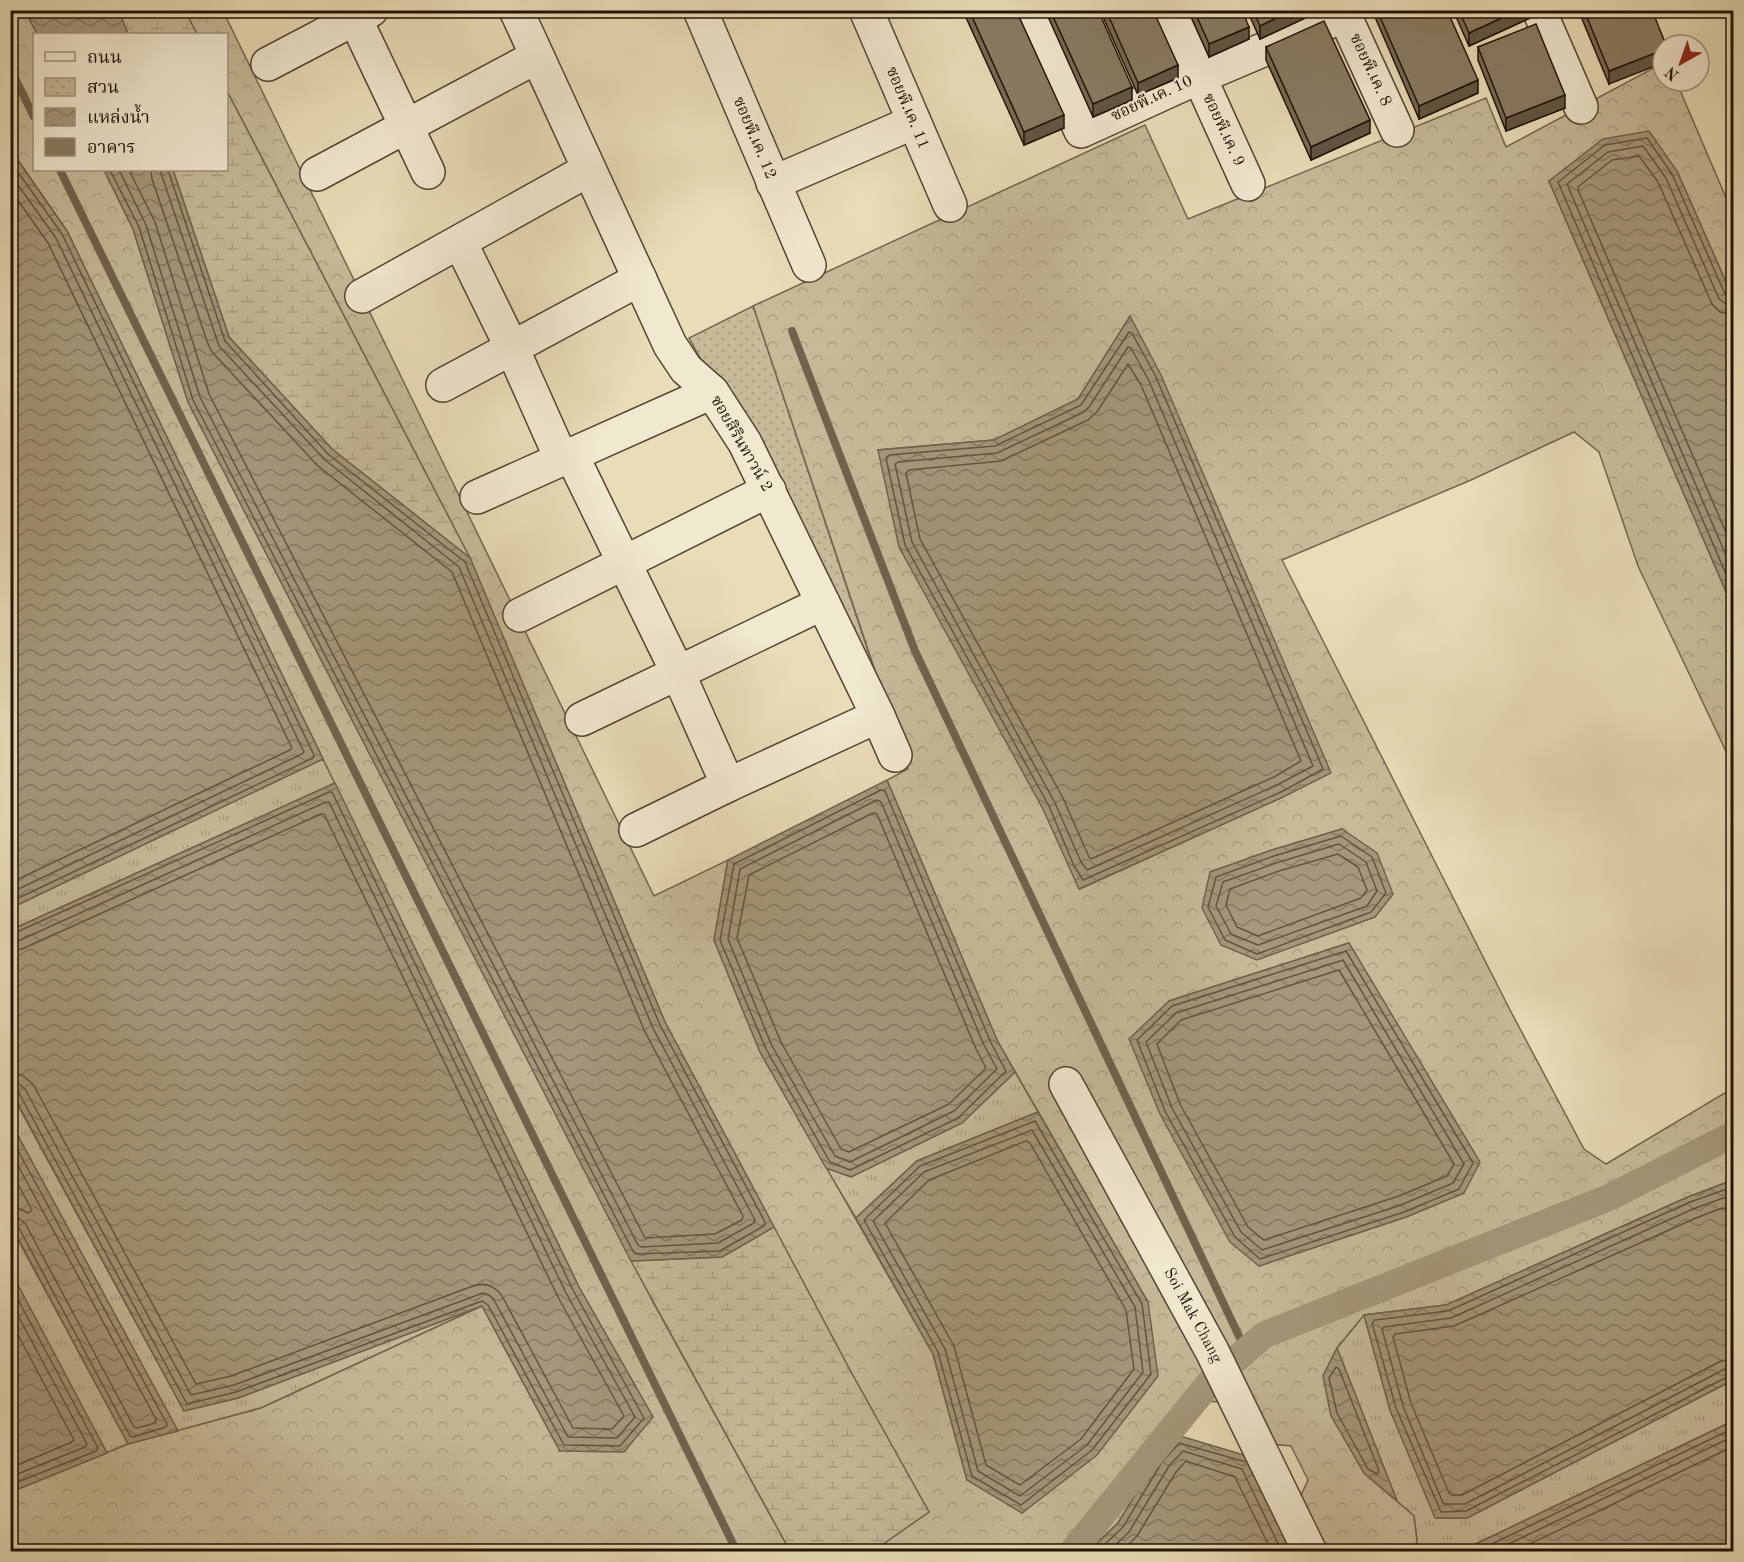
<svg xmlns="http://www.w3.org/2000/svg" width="1744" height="1562" font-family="'Old Standard TT','Noto Serif Thai',serif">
  <defs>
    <pattern id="grass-tufts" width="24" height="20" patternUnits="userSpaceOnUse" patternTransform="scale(1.5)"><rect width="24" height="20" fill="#c7ba99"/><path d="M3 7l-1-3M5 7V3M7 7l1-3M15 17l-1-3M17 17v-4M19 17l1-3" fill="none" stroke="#ab9f82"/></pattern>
    <pattern id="forest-crowns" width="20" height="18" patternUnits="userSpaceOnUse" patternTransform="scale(1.5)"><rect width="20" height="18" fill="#c7ba99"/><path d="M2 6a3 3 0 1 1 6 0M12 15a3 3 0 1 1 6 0" fill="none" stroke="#ab9f82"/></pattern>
    <pattern id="wetland-marsh" width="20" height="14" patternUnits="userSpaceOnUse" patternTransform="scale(1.5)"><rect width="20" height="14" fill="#c7ba99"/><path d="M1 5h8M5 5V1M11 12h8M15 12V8" fill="none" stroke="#ab9f82"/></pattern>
    <pattern id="park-dots" width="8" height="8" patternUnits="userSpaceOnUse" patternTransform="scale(1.5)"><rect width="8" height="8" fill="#c7ba99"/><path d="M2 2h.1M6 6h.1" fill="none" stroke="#ab9f82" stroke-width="1.8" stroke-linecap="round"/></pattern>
    <pattern id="water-waves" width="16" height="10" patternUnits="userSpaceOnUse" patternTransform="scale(1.5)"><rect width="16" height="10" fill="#a5977b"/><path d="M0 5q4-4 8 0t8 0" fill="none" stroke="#867a63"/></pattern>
  </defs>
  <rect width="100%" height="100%" fill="#e9dcb7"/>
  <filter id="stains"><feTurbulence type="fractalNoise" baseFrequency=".00333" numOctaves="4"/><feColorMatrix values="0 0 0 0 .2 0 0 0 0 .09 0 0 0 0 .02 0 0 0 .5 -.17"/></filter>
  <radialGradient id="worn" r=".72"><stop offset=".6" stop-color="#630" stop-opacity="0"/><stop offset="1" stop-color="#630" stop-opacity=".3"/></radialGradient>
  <path fill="url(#grass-tufts)" stroke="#746650" stroke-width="1.5" d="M323,759L335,783L11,930V908Z
    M1015,1072L1038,1112L917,1161L856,1218L826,1168L851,1177L962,1123Z
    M10,1091L184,1411L238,1398L482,1306L261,1408L178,1431L11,1123Z
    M10,1225L128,1444L107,1453L11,1272Z
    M1364,1315L1390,1410L1436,1518H1467L1733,1380V1421L1461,1551H1414L1417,1541L1414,1516L1397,1501L1337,1348Z"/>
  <path fill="url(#forest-crowns)" stroke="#746650" stroke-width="1.5" fill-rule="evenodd" d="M25,10L37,34H34V170H104L133,229L188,402L654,1304L790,1551L11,1552V1492L128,1444L261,1408L482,1306L560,1451L653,1417L579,1287L67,231L11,150V11Z
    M185,11H223L654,896L728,860L714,940L760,1052L933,1354L967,1480L1148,1302L997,1040L887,780L908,769L753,306L1145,125L1188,219L1486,98L1506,147L1663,63V81H1676L1733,214V298L1677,171L1549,181L1733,608V766L1638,566L1599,452L1574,432L1471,480L1282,560L1510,1010L1584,1149L1606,1164L1733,1088V1180L1688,1197L1446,1305L1364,1315L1337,1348L1323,1376L1364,1473L1414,1516L1417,1541L1414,1551H1319L1296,1506L1308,1480L1291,1446L1271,1444L1219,1402L1206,1401L1158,1458L1118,1523L1088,1551H873L929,1512L851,1372L665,1022L470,558L227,91L226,34H197ZM1130,317L1283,797L1080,889L878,450L994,440L1078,399ZM1342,829L1210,872L1272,850ZM1349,943L1464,1193L1406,1217L1259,1266L1169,1001Z"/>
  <path fill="url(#wetland-marsh)" stroke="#746650" stroke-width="1.5" d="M119,11H185L197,34H128Z
    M227,91L470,558L332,449L229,337L173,170H226Z
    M774,1227L851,1372L929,1512L873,1551H790L631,1261L722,1257Z"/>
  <path fill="url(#park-dots)" stroke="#746650" stroke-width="1.5" d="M753,306L876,675L689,338Z"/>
  <path fill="url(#water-waves)" stroke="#71624d" stroke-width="1.5" d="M25,11H119L128,34H37Z
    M1649,131L1677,171L1733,298V608L1549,181L1603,139Z
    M14,155L67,231L323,759L11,908L10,156Z
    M104,170H173L229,337L332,449L470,558L665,1022L774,1227L722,1257L631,1261L188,402L133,229Z
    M1130,316L1161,375L1331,773L1283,797L1079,889L1043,809L899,547L878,450L994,440L1078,399Z
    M887,780L997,1040L1015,1072L962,1123L851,1177L826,1168L760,1052L714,940L728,860Z
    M335,783L579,1287L653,1417L624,1452L560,1451L482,1306L238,1398L184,1411L11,1091V930Z
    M1342,829L1377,853L1393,894L1375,917L1257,960L1221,945L1202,908L1210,872L1272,850Z
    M1349,943L1480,1162L1464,1193L1406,1217L1259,1266L1230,1242L1160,1114L1129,1039L1169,1001Z
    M1038,1112L1148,1302L1158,1376L1097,1455L1022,1513L967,1480L933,1354L856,1218L917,1161Z
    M11,1123L178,1431L128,1444L11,1225Z
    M1728,1182L1734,1192L1733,1380L1467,1518H1435L1390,1410L1364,1315L1446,1305L1688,1197Z
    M11,1272L107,1453L11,1492H10Z
    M1337,1348L1397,1501L1364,1473L1331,1416L1323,1376Z
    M1733,1421V1551H1461Z
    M1177,1435L1251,1457L1297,1552H1088L1118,1523L1158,1458Z"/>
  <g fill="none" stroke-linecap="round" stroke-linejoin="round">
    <path stroke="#645441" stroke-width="1.5" d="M10,161L62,234L314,755L313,758L10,902
      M110,170L139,227L193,400L634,1253L637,1254L720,1251L764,1226L765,1222L660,1025L465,562L328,454L225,341L168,170
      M119,170L146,225L200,397L638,1245L641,1247L718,1243L754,1223L755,1220L653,1028L459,567L324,459L219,346L160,170
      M129,170L155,222L209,394L644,1236L646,1238L715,1234L742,1220L743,1216L645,1032L452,572L318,466L212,352L208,344L152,179L151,170
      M10,174L56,238L304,752L302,754L10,893
      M10,189L48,243L292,748L290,750L10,883
      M1734,298H1729L1725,294L1672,174L1647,138L1605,145L1558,182L1734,593
      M1734,306L1726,304L1719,299L1666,178L1643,146L1608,152L1567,184L1734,574
      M1734,315L1720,312L1712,304L1658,182L1639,156L1612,160L1578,187V190L1734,551
      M1129,332L1132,333L1156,377L1323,769L1281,792L1083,880L1074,866L1049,806L905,545L886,458L889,455L995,446L1081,405Z
      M1128,347L1131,348L1149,381L1313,766L1277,785L1087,870L1081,862L1055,803L912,542L895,464L898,462L997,453L1084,412L1089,407Z
      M1128,364L1141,385L1301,761L1274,777L1091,859L1089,857L1063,798L920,539L906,473L909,470L1001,461L1088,420L1097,412Z
      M881,790L885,791L991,1043L1006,1071L958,1118L850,1170L830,1162L766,1049L720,940L734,864Z
      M877,800L881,802L984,1045L997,1069L954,1111L850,1162L835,1156L772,1046L728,939L740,869Z
      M873,813L877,814L976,1049L986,1068L949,1104L849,1152L841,1149L781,1042L737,938L749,875Z
      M1341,836L1372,857L1386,893L1371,912L1257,954L1225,940L1208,907L1216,877L1274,856Z
      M1339,844L1366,862L1377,891L1367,906L1258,945L1231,934L1216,906L1223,882L1276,863Z
      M1338,854L1358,867L1367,890L1361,898L1258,936L1237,927L1226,905L1230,889L1279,871Z
      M10,935L329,792H332L573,1290L644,1418L620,1446L564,1445L488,1305L482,1301L236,1392L187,1404L19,1093L10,1089
      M10,942L18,941L326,802H329L566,1293L635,1417L617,1438L568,1437L494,1300L489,1295L483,1293L234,1385L191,1395L25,1089L18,1083L10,1082
      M10,951L22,949L321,814H324L558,1297L624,1416L612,1429L573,1428L502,1296C495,1286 485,1282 473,1286L231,1376L196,1384L33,1084L22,1075L10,1073
      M1346,951L1473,1163L1459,1189L1404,1212L1260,1259L1235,1237L1165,1111L1137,1040L1172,1006Z
      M1343,960L1464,1164L1453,1183L1401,1205L1262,1250L1241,1232L1172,1108L1146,1042L1176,1013Z
      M1339,970L1454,1164L1447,1176L1399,1196L1264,1240L1248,1227L1180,1104L1157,1044L1181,1020Z
      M1035,1121L1142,1304L1151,1374L1092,1450L1021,1505L972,1476L938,1352L864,1220L920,1166Z
      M1032,1130L1135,1307L1143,1372L1087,1445L1020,1496L978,1471L945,1349L873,1221L924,1172Z
      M10,1136L167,1424L166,1427L133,1437L130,1436L19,1228L10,1224
      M1026,1141L1030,1143L1126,1310L1134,1369L1081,1439L1020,1485L986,1465L954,1346L885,1223L929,1180Z
      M10,1151L156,1419L155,1423L137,1428L134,1427L25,1223L18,1218L10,1216
      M10,1170L32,1210L28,1213L20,1209L10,1207
      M1734,1193L1724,1190L1690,1202L1448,1311L1375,1320L1372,1323L1396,1408L1441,1512L1466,1511L1729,1376L1734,1375
      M1734,1200L1723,1198L1693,1209L1451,1318L1384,1327L1382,1329L1403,1406L1443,1503L1446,1504H1465L1725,1369L1734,1368
      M1734,1209L1722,1208L1696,1218L1454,1326L1395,1334L1393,1337L1411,1403L1449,1493L1452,1495H1462L1721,1361L1734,1359
      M10,1285L98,1448L96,1451L10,1485
      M10,1301L87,1444L85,1447L10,1477
      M10,1320L74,1440L72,1442L10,1468
      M1336,1367L1339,1369L1379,1471L1377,1474L1368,1469L1337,1413L1329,1378Z
      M1097,1552L1123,1527L1162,1462L1179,1443L1246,1462
      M1108,1552L1129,1532L1169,1466L1183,1451L1242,1469L1282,1552
      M1121,1552L1137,1536L1176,1472L1186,1461L1235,1477L1272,1552
      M1475,1552L1734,1428
      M1492,1552L1734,1436
      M1513,1552L1734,1446"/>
    <path stroke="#71624d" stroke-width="8" d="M10,68L34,117
      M60,170L737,1552
      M792,331L915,651L1246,1351"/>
    <path stroke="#a5977b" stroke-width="27" d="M1072,1552L1210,1382L1264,1335L1608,1198L1734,1134"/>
    <defs>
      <g id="minor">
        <path d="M351,10L428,172"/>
        <path d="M516,10L670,345L686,369L712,392L745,443L878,716L895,755"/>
        <path d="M700,10L809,265"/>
        <path d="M866,10L950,205"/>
        <path d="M1028,10L1081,131L1199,77L1345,15"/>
        <path d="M1169,10L1248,184"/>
        <path d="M1342,10L1397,130"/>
        <path d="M1539,10L1581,107"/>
        <path d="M268,64L371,10"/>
        <path d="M317,174L536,57"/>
        <path d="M773,183L914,122"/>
        <path d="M460,242L512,348L561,458"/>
        <path d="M362,296L588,170"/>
        <path d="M443,385L640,279"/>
        <path d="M571,454L678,673L728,785"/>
        <path d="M477,497L712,392"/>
        <path d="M520,615L769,490"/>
        <path d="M582,719L823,603"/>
        <path d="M636,830L728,785L878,716"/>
        <path id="s1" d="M1066,1084L1212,1351L1310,1552"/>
      </g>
    </defs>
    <use href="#minor" stroke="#544433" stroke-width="36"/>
    <use href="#minor" stroke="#f1e8d0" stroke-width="33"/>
  </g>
  <path fill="#766a55" stroke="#221207" stroke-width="1.5" d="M964,10H1016L1064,128L1024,145L964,13Z
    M1045,10H1098L1132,100L1093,117Z
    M1100,10H1153L1178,78L1138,95Z
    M1188,10H1242L1249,39L1209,57Z
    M1247,10H1318V12L1260,39Z
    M1372,10H1447L1478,93L1419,119Z
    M1453,10H1530V18L1469,46Z
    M1580,10H1652L1609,84L1580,14Z
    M1266,47L1370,133L1311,160L1266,60Z
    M1478,47L1565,108L1506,131L1478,60Z"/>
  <path fill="#605645" stroke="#221207" stroke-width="1.5" d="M1293,10H1318V12L1260,39V26Z
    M1519,10H1530V18L1469,46V33Z
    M1249,27V39L1209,57V44Z
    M1663,50V63L1609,84V71Z
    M1178,65V78L1138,95V83Z
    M1478,80V93L1419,119V106Z
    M1132,87V100L1093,117V104Z
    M1565,95V108L1506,131V118Z
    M1064,115V128L1024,145V132Z
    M1370,120V133L1311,160V147Z"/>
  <path fill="#897b63" stroke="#221207" stroke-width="1.5" d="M969,10H1016L1064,115L1024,132Z
    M1050,10H1098L1132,87L1093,104Z
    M1106,10H1153L1178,65L1138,83Z
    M1194,10H1242L1249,27L1209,44Z
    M1253,10H1293L1260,26Z
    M1377,10H1447L1478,80L1419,106Z
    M1459,10H1519L1469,33Z
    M1584,10H1652L1666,45H1663V50L1609,71Z
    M1324,21L1370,120L1311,147L1266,47Z
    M1536,24L1565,95L1506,118L1478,47Z"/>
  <g text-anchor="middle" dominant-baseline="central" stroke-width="4.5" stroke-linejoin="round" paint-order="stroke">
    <g font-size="16" fill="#221207" stroke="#f1e8d0">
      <text transform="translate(1370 70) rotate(65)">ซอยพี.เค. 8</text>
      <text transform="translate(1152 99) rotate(-25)">ซอยพี.เค. 10</text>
      <text transform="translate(907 108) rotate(67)">ซอยพี.เค. 11</text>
      <text transform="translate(1223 130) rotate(65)">ซอยพี.เค. 9</text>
      <text transform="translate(754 138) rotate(67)">ซอยพี.เค. 12</text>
      <text transform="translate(741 444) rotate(60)">ซอยสิรินทาวน์ 2</text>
      <text stroke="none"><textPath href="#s1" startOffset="264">Soi Mak Chang</textPath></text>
    </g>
  </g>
  <rect width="1744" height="1562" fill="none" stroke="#e9dcb7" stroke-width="36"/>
  <rect x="12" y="12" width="1720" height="1538" fill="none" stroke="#221207" stroke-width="3"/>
  <rect x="18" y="18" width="1708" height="1526" fill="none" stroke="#221207" stroke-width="1.5"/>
  <rect x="33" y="33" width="195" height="138" fill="#f1e8d0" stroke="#9e9280" stroke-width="1.5"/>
  <rect x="45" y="52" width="30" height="9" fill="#f1e8d0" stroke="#9e9280" stroke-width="1.5"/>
  <text x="87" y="63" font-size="18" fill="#221207">ถนน</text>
  <rect x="45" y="78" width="30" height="18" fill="url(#park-dots)" stroke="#9e9280" stroke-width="1.5"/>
  <text x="87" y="93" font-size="18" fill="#221207">สวน</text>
  <rect x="45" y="108" width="30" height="18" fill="url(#water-waves)" stroke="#9e9280" stroke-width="1.5"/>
  <text x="87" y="123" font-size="18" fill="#221207">แหล่งน้ำ</text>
  <rect x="45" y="138" width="30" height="18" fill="#897b63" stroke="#9e9280" stroke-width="1.5"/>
  <text x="87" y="153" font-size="18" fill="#221207">อาคาร</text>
  <g transform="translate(1681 63) rotate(220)"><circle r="28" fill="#f1e8d0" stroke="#9e9280" stroke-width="1.5"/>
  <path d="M0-4.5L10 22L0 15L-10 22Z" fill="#8f2418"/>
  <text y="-9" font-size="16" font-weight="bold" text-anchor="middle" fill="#221207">N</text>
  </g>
  <rect width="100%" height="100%" filter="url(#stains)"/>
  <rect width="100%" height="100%" fill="url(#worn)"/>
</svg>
